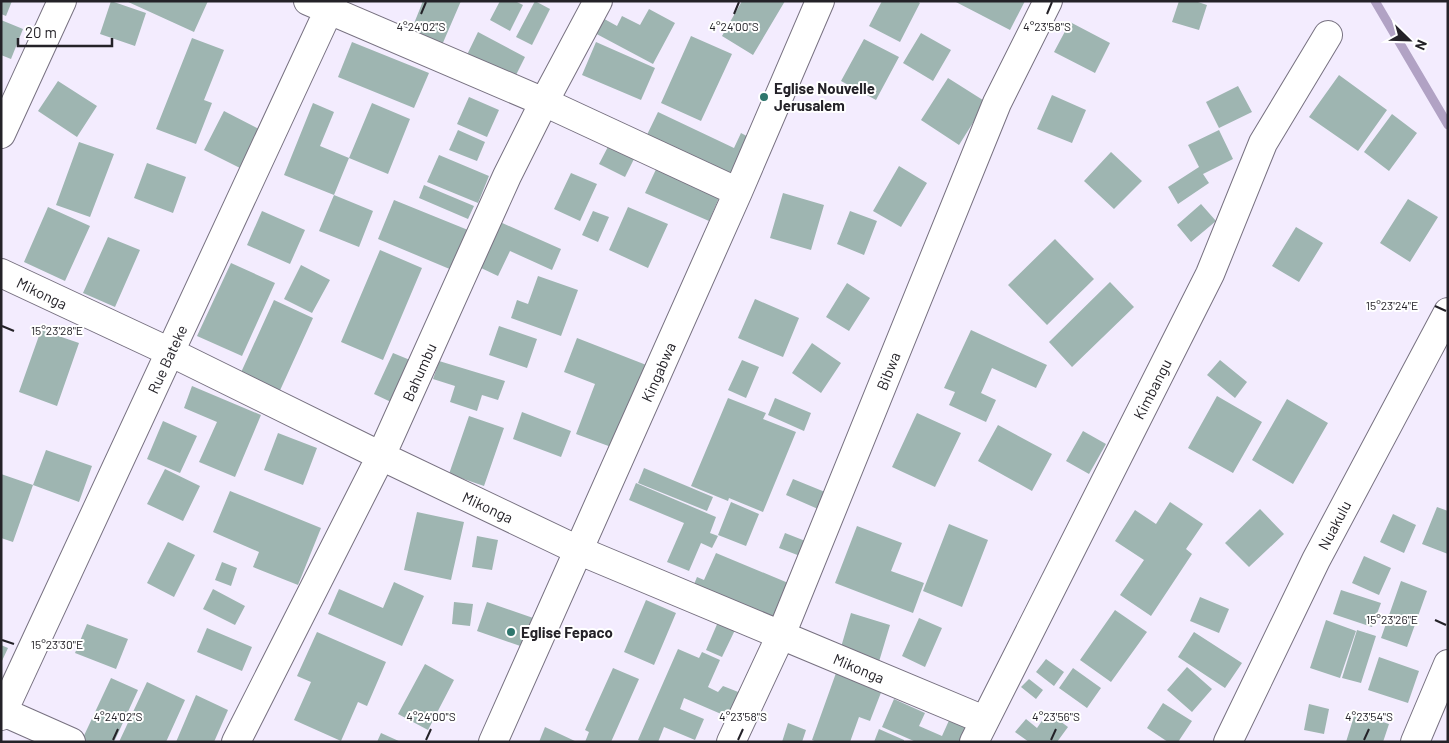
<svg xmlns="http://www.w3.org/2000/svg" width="1449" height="743" font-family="Barlow,sans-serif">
  <rect width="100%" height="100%" fill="#f3ecfe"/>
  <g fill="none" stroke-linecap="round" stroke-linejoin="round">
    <path stroke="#b1a2c4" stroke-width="9" d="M1375,1L1448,125"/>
  </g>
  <path fill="#9eb5b1" d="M1,1H12L6,16L1,14Z
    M111,1L146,13L135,46L100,34Z
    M126,1H208L194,32Z
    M423,1H461L442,45L411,31Z
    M500,1H515L523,5L510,31L490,20Z
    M535,1L550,9L532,45L516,37Z
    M742,1H785L753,55L722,36Z
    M882,1H917L920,3L900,42L869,26Z
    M954,1H1025L1010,30Z
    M1179,1H1195L1207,5L1199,30L1172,22Z
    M649,9L675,23L653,64L591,31L599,16L617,26L622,16L640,25Z
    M1,20L23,29L11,59L1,55Z
    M1070,22L1110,43L1095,73L1054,52Z
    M478,32L525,57L512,83L465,59Z
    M921,33L951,50L933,81L903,63Z
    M691,36L732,54L701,121L661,103Z
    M192,38L224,50L204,100L212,103L196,144L156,129Z
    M864,39L899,57L876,100L841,81Z
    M352,42L429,73L414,108L338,77Z
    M596,42L655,68L641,100L582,75Z
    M1339,75L1387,110L1358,151L1309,117Z
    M948,78L986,102L959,145L921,120Z
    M58,81L97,106L77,137L38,111Z
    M1238,86L1252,112L1219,128L1206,102Z
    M1052,95L1086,110L1072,143L1037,129Z
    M469,97L499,110L487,137L457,124Z
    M313,103L334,112L320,146L349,158L334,195L284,175Z
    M372,103L410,119L388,174L349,158Z
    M224,111L261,130L242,169L204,150Z
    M658,112L734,148L741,133L756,141L736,182L645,139Z
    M1392,114L1417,133L1389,171L1364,152Z
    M458,130L485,142L477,161L449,150Z
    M1219,130L1233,159L1203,174L1209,183L1178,204L1168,187L1199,167L1188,145Z
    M611,141L637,153L625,177L599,164Z
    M79,142L114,154L90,217L56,205Z
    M1111,152L1142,181L1114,209L1084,181Z
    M439,155L489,176L478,203L427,182Z
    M147,163L186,177L173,213L134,198Z
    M658,165L721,193L709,221L645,193Z
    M899,166L927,183L901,227L873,211Z
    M571,173L597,184L580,221L554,209Z
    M424,185L474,206L468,219L419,198Z
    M783,193L824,205L811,250L770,238Z
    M334,195L373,211L359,247L319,231Z
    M1408,199L1438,217L1410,262L1380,243Z
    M394,200L468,230L452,270L378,239Z
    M1201,204L1216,221L1191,242L1177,225Z
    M48,207L90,226L65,281L24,262Z
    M628,207L668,224L648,268L609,250Z
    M262,211L305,230L290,264L247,245Z
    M593,211L609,217L598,242L582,235Z
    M850,211L877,221L864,255L837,244Z
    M500,222L561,249L552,270L510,251L498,276L479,267Z
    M1296,227L1323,243L1299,282L1272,266Z
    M108,237L140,250L115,307L83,293Z
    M1055,239L1094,279L1047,325L1008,285Z
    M380,250L422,268L383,360L341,342Z
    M231,263L275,283L242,356L197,336Z
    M301,265L330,280L312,313L284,299Z
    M538,276L578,290L561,336L511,318L517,300L528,304Z
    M1110,282L1134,307L1072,367L1049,342Z
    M847,283L870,298L849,331L826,317Z
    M755,299L799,318L783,357L738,338Z
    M274,300L313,318L277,397L238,379Z
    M499,326L537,339L527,368L489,355Z
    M41,330L79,343L57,406L19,392Z
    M971,330L1047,365L1036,388L992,368L981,393L996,400L986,422L949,405L955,392L944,388Z
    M577,338L654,368L622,451L576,434L595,384L564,372Z
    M812,343L841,363L821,393L792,373Z
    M393,353L410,360L391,402L374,394Z
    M742,360L759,367L746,398L728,390Z
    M1220,360L1247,382L1235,398L1207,375Z
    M439,361L505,381L498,400L482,395L477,411L450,402L455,386L433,379Z
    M192,386L261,415L235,477L199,462L217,422L184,408Z
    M1217,396L1262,422L1233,473L1188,448Z
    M728,398L766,413L763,419L796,432L763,512L729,498L728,501L691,486Z
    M775,398L811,413L804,431L768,415Z
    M1287,399L1328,423L1293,484L1252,460Z
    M522,412L571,431L561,457L513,439Z
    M917,413L961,433L935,487L892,467Z
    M469,416L504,428L484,486L449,474Z
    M163,421L197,436L180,473L147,459Z
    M998,425L1052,454L1032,491L978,461Z
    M1083,431L1106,444L1089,474L1066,461Z
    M278,433L317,448L303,485L264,470Z
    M46,450L92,466L79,502L33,485Z
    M644,468L713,497L707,511L638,483Z
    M165,469L200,486L183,521L147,504Z
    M1,474L33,485L13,542L1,538Z
    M793,479L825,492L818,509L786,495Z
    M636,483L716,517L710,533L718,536L712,548L701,543L689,571L667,562L684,523L629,500Z
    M230,491L321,528L298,585L253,567L259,552L213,532Z
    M731,502L759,514L746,546L718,535Z
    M1170,502L1203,524L1186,549L1192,554L1151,616L1120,595L1144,560L1115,541L1135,510L1156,524Z
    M1437,507L1448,511V554L1422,544Z
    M1260,509L1284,534L1249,567L1225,543Z
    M417,512L464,522L451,580L404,570Z
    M1393,514L1416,525L1404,553L1380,542Z
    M949,524L988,540L962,607L923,591Z
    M857,526L902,543L891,571L924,583L913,613L835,583Z
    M785,533L813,544L808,559L779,548Z
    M477,536L498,540L492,570L472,567Z
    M168,542L195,555L174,597L147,583Z
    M716,553L793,585L777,622L693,587L697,577L704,580Z
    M1364,556L1391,568L1379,595L1352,583Z
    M222,562L237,568L231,586L215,580Z
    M1401,581L1427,591L1407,647L1381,638Z
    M394,582L424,596L402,646L328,614L339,589L383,608Z
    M213,589L245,606L235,625L203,609Z
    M1341,590L1381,603L1372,627L1333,614Z
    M1200,597L1229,609L1219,633L1190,621Z
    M646,600L676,613L654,665L624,652Z
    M454,602L473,604L470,626L452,624Z
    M487,602L539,620L529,649L477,631Z
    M1115,610L1147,632L1111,682L1080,660Z
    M851,613L890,625L878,665L839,654Z
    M919,618L942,628L925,667L902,656Z
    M1326,620L1356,631L1340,678L1310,668Z
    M718,622L735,630L722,657L706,650Z
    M87,624L128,639L116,669L75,653Z
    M207,628L252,647L242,671L197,652Z
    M1357,630L1376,636L1361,683L1342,678Z
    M317,632L386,662L367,706L358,702L341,741L294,720L311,682L297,676Z
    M1194,632L1242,663L1225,688L1178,657Z
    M1,645L8,648L1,663Z
    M678,649L699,658L702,652L720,660L708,687L718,692L723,686L746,695L735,720L684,698L680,709L704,719L695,740L664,727L658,742H644L638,740Z
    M1379,657L1419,671L1408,703L1368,690Z
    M1046,659L1064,672L1054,686L1036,672Z
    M425,664L454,680L428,730L398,714Z
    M1187,667L1212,689L1192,712L1167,690Z
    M613,668L639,679L611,742H585L589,732L585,730Z
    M1073,668L1101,688L1087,708L1059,688Z
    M836,673L882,690L870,721L859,717L850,742H817L812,740Z
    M111,678L138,690L114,742H81Z
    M1029,679L1043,690L1036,699L1021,687Z
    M147,682L185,700L166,742H119Z
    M196,695L228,710L214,742H176Z
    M894,699L925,713L919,726L942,736L951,716L969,723L961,742H916L882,727Z
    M1163,703L1192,721L1178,742H1168L1147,728Z
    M1309,704L1329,709L1324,734L1304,730Z
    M1048,712L1068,727L1057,742H1029L1015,732L1026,719L1037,728Z
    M1355,713L1389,724L1383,742H1346Z
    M788,723L806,730L802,742H782Z
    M545,727L577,742H539Z
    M879,729L904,740V742H874Z
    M381,733L401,742H377Z"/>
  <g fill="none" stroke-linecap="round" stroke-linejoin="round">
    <defs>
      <path id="minor" d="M308,1L544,102L738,192
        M1,134L62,1
        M1,273L170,352L381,456L580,551L984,720
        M1,711L71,742
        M1,716L333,1
        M236,742L381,456L507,176L544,102L598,1
        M493,742L738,192L820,1
        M731,742L781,635L997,103L1048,1
        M974,742L1210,274L1263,143L1328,35
        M1228,742L1316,560L1448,312
        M1415,742L1448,664"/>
    </defs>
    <use href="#minor" stroke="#777180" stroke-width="30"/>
    <use href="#minor" stroke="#fff" stroke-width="28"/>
  </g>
  <path fill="none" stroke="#242228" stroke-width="2" d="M421,14L426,2M734,14L739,2M1047,14L1052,2M1435,306L1446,311M2,326L14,331M1435,620L1446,625M2,640L14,644M113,740L118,729M426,740L431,729M738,740L743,729M1051,740L1056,729M1364,740L1369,729"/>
  <g fill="#2f766d" stroke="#fff" stroke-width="2">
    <circle cx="764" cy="97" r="5"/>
    <circle cx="511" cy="632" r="5"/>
  </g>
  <g text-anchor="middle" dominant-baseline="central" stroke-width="4" stroke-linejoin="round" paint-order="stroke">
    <g font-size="15" font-weight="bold" fill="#242228" stroke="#fff" text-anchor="start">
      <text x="774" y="88">Eglise Nouvelle<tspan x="774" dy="17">Jerusalem</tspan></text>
      <text x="521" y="632">Eglise Fepaco</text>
    </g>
    <g font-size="15" fill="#242228" stroke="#fff">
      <text transform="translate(42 293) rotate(26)">Mikonga</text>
      <text transform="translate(167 359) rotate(-65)">Rue Bateke</text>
      <text transform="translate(888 371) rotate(-68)">Bibwa</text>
      <text transform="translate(419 372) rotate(-66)">Bahumbu</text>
      <text transform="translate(658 372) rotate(-66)">Kingabwa</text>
      <text transform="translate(1152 389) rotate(-63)">Kimbangu</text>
      <text transform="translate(488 507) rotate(25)">Mikonga</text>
      <text transform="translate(1334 525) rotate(-62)">Nuakulu</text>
      <text transform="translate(859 668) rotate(23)">Mikonga</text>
    </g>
  </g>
  <g font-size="12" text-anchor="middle" fill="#242228" stroke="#fff" stroke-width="4" stroke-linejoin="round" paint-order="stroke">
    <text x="421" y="31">4°24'02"S</text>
    <text x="734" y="31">4°24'00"S</text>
    <text x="1047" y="31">4°23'58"S</text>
    <text x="1392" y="310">15°23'24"E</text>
    <text x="57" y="335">15°23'28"E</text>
    <text x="1392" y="624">15°23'26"E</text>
    <text x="57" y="649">15°23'30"E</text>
    <text x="118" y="721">4°24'02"S</text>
    <text x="431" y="721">4°24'00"S</text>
    <text x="743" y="721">4°23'58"S</text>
    <text x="1056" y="721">4°23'56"S</text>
    <text x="1369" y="721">4°23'54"S</text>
  </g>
  <rect width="1449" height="743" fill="none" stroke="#242228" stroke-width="5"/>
  <g transform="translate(1409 40) rotate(113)" stroke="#ffffff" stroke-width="4" paint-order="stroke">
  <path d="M0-4L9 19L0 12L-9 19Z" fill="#242228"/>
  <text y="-8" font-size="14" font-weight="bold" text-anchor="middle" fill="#242228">N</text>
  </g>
  <path d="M18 38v8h94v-8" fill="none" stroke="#242228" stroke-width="2.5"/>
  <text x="25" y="38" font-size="15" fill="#242228" stroke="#ffffff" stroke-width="4" paint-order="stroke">20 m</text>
</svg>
